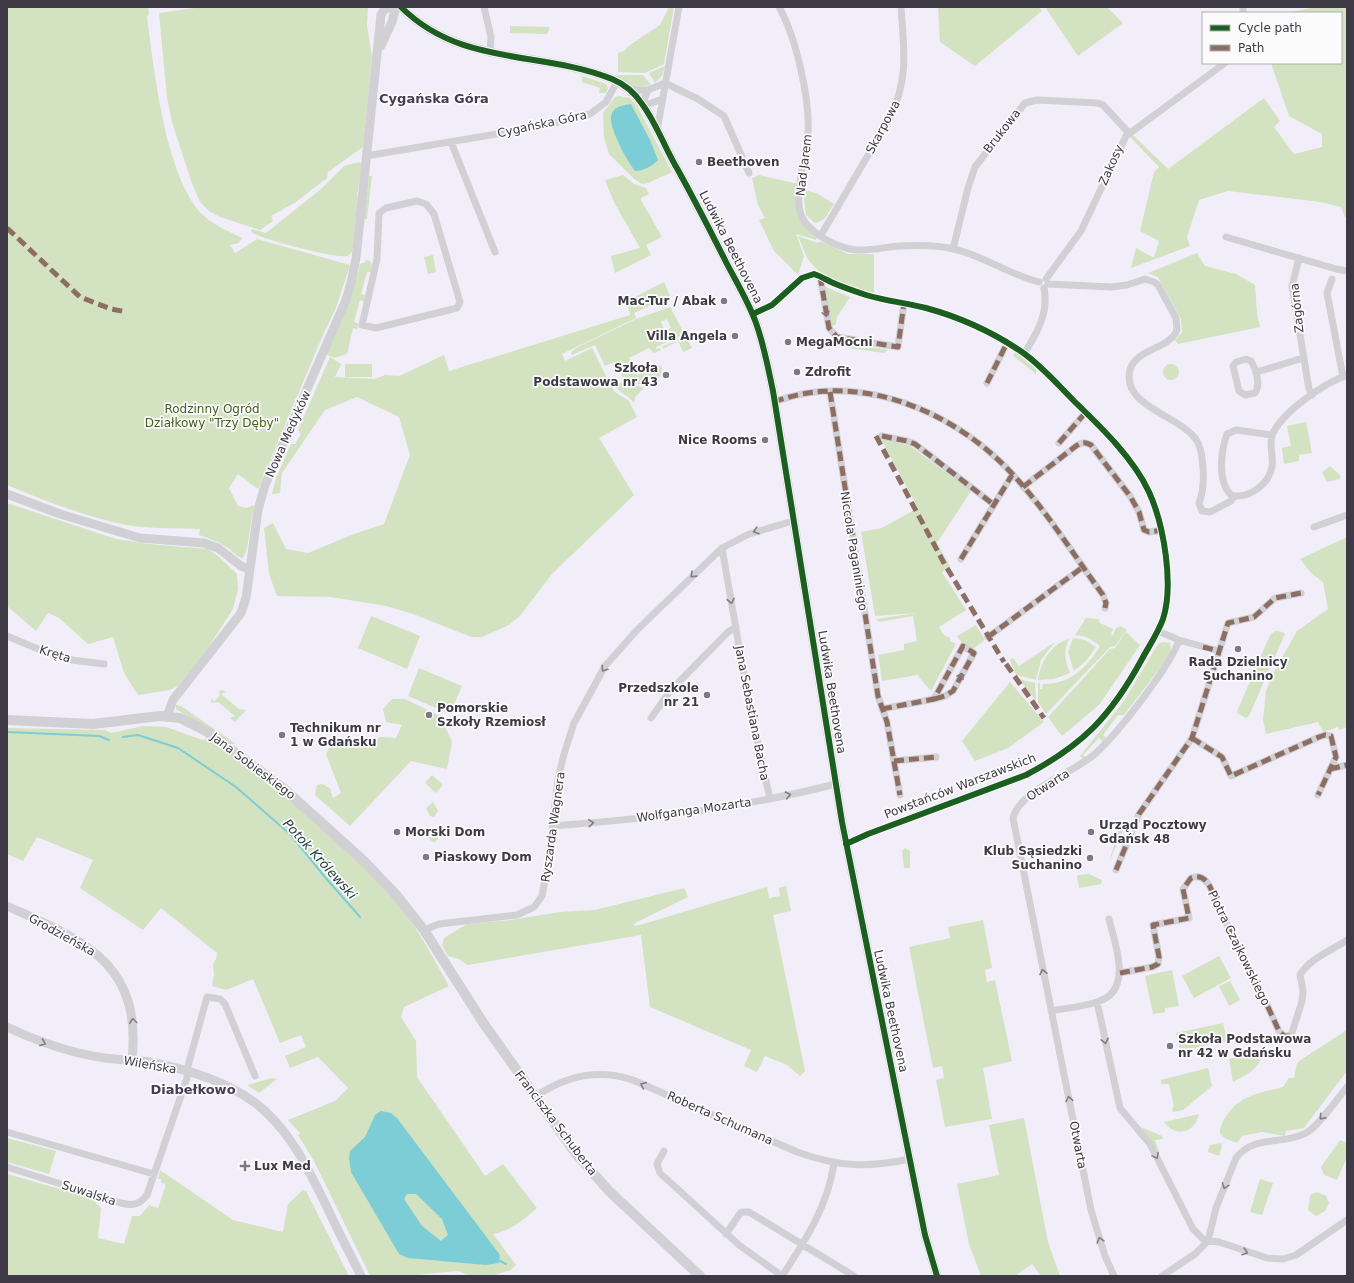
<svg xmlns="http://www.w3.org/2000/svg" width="1354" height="1283" font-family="'DejaVu Sans',sans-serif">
  <rect width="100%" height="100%" fill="#f1eef9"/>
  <path fill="#d3e2c1" d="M7,7H148L149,14L147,17C154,69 165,174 201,213C212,225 229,231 242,238L239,243L230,245L235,253L257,239L350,265L336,308L323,335L258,489L238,474L229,488L238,506L246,508L254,505L247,549L243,558C236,557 233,551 228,548C218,542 209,538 199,535L200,529C178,528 155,529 133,526C95,520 42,500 7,485Z
    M202,7H368L367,25L372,57L363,147L328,172L327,178L296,202L271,216L273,221L260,230L220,217L209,211L200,202L191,181L172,122L167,98L159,13Z
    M669,7H674L664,64L645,73L618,72V53L626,50L627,47L660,25Z
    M938,7H1039L1042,11L975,66L940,42Z
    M1045,7H1107L1123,23L1078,56Z
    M1316,7H1347V217H1345L1341,207L1321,202L1228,191L1199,200L1187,237L1190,246L1131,268L1136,248L1154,258L1159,241L1140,231L1154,172L1159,167L1130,137L1133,135L1168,169L1264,98L1280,121L1274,127L1294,154L1322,147V134L1289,116L1271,63H1341V13H1286Z
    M510,26L550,27L547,34L510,33Z
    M665,66L662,76L655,83L649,73Z
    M618,75H643L651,85L634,87L617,77Z
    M582,76L606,84L608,88L606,93H599L600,88L582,82Z
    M619,96L630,98L637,106L672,172L648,183L642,184L633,178L609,154L604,138L603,113L615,97Z
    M359,162L362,164L357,195L358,196L353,247L352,252L348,256C337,259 260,239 251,232L252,229L266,233L321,189L344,166Z
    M623,175L634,184L646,188L649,194L641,198V200L662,237L646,245L651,255L615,273L611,256L640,248L614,202L605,180Z
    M759,175L798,184L796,200L817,237L816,240L796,234L804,256L798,275L774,251L759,220L765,218L758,205L752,178Z
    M369,176H372L367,219H364Z
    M803,190L816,193L834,204L825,218L819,222L815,223L806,215Z
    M798,236L818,243L820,241L848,254H874V294C853,287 824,281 810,262C805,255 802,245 798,236Z
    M1197,253L1205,266L1236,274L1255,285L1257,314L1260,327L1178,344L1175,340L1182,332L1181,319L1158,277L1148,273Z
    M433,255L436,272L428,274L424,257Z
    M366,260L370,261L372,265L371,272H367L361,294L365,295L364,301L360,300L354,322L359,324L357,329L353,328L347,354L334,358L325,354L357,278L360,264L365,262Z
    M664,282L670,296L634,313L636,318L562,354L565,361L592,348L611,386L615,392L629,401L637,417L599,438L634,495L552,574L519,617L507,626L482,637H471L413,614L386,606L331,597L277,596L269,574L264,528L273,523L286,549L308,553L354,534L384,524L410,455L399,417L357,397L325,410L282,473L280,493L272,494L276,478L291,444H295L301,434L298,430L330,357L341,364L335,377L375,379L385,375L399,376L444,355L449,371L630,315L627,301Z
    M823,286L850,297L837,317L836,324L832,327Z
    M670,307L692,348L683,352L678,341L663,349L662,347L683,337L680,332V336L671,340L666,330L671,328L667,319L661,322L669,341L656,347L657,349L660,348L661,350L654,353L649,348L629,358L637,375L660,365L662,369L660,377L645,386L624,380L615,362L605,366L595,345L572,355L571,352L578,347L636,319Z
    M845,343L888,350L884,353L848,348Z
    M1015,352L1036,369V374L1013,356Z
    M1163 372a8 8 0 1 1 16 0a8 8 0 1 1-16 0Z
    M345,364H372V377H345Z
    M624,381L644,388L635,397L634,403C629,395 619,393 615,386Z
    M1306,422L1312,453L1299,455V461L1284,464L1282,448L1291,446L1287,426Z
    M883,439L910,446L971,491L937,543L950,566L942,572L966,610L939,627L944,635L950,638V641L956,644L931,691L917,675L882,681L878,655L904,650V644L917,641L913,616L879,622L876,619L917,613L875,616L861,532L882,528L918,508L882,441Z
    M1330,466L1341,476L1339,479L1327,482L1322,472Z
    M7,503L116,539L149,544L208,549L218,556L237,574L238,589L233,609L206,651L178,686L170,690L138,695L124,673L113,637L88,644L59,618L48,613L36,631L7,606Z
    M1347,537V727L1339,730L1338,727L1323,732L1318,722L1266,734L1263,720L1266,691L1273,674L1297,631L1328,609L1323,582L1311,573L1300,559Z
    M371,616L420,636L407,669L358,648Z
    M1086,618L1098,619L1100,623L1113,629L1111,634L1113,636L1115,629L1120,626L1127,630L1115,646L1110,647L1046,714L1038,702V683H1040V689H1042L1043,684C1069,685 1088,667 1100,646C1091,639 1087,636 1075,635Z
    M976,625L985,640L973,649L964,642H961L957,636Z
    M1275,631L1283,632L1285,634L1249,716L1246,718L1237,713L1238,709L1270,635Z
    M1126,632L1140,645L1099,705L1062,736L1048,717L1110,649L1115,648Z
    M1073,638L1085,640L1096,647L1086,661L1074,671L1068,652Z
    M1069,639C1063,652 1065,660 1070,673L1054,679L1038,680C1040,663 1052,643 1069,639Z
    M1055,642L1041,660L1036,680L1016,675L1010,660L1013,658L1019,666Z
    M1163,642L1170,643L1171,650L1167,659L1124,715H1118L1103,735L1106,738L1103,742L1099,738L1083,755L1086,758H1082L1080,756L1124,701L1158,644Z
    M419,668L462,686L450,714L408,696Z
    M1019,679L1035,683L1036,701Z
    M1010,682L1044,722L1008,748L975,761L962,741Z
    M222,690L226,692L221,694L239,709L246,710L235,722L230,718L235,716L218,702L212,703L211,701L212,698L214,702L220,695L219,691Z
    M392,699H405L440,716L452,742L447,769L411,761L350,826L315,795L317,785L322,784L330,788L333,798L341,793L326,754L329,748L339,742L357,744L381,737L396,738L402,725L386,722L383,709Z
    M176,705L181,706L236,744H232L176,709Z
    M143,726L166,727L203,740L207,738C272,784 336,834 390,894C414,921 431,954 449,986L404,1007L401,1017L416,1041L417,1077L485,1176L503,1164L537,1208C524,1219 511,1231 493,1234L516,1265L511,1270L491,1276H471L458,1271L405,1276H370L314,1161L298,1135L300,1133L288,1120L335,1101L348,1088L318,1057L290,1068L285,1056L306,1047L301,1035L280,1043L253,979L226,990L212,986L214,975L213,964L216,959L217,953L161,908L143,930L80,888L93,860L37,837L23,861L7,854V728L105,730L111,733Z
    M432,775L443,785L436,793L425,783Z
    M433,802L438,811L434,817L430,816L426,808Z
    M1115,819L1123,830L1109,862L1118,832L1116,829Z
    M432,828L436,829L438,839L434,843L427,837Z
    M905,848L910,851V868H904L902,851Z
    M1089,874L1102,880L1101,884L1079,888L1077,877L1078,875Z
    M786,886L791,911L773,915L805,1071L800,1076L787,1065L765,1056L757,1072L744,1066L751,1050L650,1007L641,935L468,965L459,959L448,956L442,945L444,938L467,924L511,920L560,912L595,910L684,888L688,897L635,923L634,926L640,925L763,888L767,887L769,898L780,896L779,888Z
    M983,920L992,968L985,970L987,982L995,980L1012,1061L983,1068L992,1119L945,1127L936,1080L944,1078L942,1066L933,1068L909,947L950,938L948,927Z
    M1219,956L1231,978L1194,998L1182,976Z
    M1172,970L1179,1006L1165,1008V1012L1153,1014L1145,976Z
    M1230,981L1240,1000L1229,1006L1219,986Z
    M1223,1023L1227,1041L1180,1051L1176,1033Z
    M1347,1030V1071L1304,1128L1286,1131L1285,1136L1262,1132L1242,1136L1237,1143C1220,1137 1215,1135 1225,1118C1229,1112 1233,1106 1240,1102C1253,1093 1269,1091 1283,1087L1289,1078H1294L1297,1063L1302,1059Z
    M1262,1052C1261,1069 1247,1074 1233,1082L1229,1059Z
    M1208,1068L1212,1086L1183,1110L1173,1112L1172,1108L1174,1107L1169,1084H1161V1080Z
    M272,1078L277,1079L259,1093L247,1085Z
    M1199,1114C1195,1133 1176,1138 1164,1122Z
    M1024,1118L1048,1242L1060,1276H1041L1032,1264L1015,1276H981L969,1244L957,1184L999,1175L989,1125Z
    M1143,1128L1162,1136L1163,1139L1155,1140L1160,1153L1142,1130Z
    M7,1138L56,1151L49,1174L7,1162Z
    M1340,1140L1347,1143V1157L1337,1180L1324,1175L1321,1167Z
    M1221,1143L1222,1146L1219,1156L1208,1152L1210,1145Z
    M160,1170L233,1220L283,1232L288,1204L303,1190L306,1191L349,1276H7V1174L91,1198L101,1208L98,1238L124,1244L132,1216H140L149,1205L158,1208L165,1187V1184L161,1183V1179H158Z
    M1260,1179L1273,1183L1262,1215L1250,1212Z
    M1317,1192L1326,1196L1329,1203L1325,1211L1316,1216L1308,1210L1310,1195Z"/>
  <path fill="#7ccdd5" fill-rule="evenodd" d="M631,104L650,140L658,160C653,166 643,171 635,171C628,162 606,124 612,113C615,106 625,105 631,104Z
    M381,1111L391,1113L397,1118L500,1255L499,1263L486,1265L408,1258L399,1254L351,1172L349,1158L350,1151L365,1137L375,1115ZM407,1194H416L442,1219L448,1235L441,1241L422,1226L404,1199Z"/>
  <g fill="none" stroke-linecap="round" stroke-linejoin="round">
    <path stroke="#7ccdd5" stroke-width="2" d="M7,732L99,736L109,740
      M123,737L138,735L178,748L236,787L291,835L324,876L360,917
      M500,1261L506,1264"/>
    <path stroke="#d1d0d4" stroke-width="7" d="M484,7L491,37L490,53
      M779,7C796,37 810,99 808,133C807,157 792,194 802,217C808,230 829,243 843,247C860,254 882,247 900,246C917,245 938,245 954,249C984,256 1010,275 1039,282
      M1243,7V13
      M665,83L698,99L724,116L749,173
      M629,90H648L665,83
      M648,90L642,104H649L662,99
      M657,131L679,7
      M451,142L495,252
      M366,156L538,127L590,114L606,102L617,82
      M417,201L426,204L434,214L460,302L457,308L376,328L362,325L377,259L379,213L386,208Z
      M821,235L890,118C909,78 904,50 901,7
      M1226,237L1336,269L1347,271
      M953,249L968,188L975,167L1025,103L1037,100L1098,103L1103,105L1129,133
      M1299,258L1292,286L1309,389L1312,395
      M820,276L829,328L837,337L898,347L904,303
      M1046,279L1081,231L1126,136L1225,63
      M1332,279L1327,293L1343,377
      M1048,284L1111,287L1127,285L1145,279L1154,282L1158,285L1176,318L1177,330C1169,350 1136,348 1130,370C1121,407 1181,415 1197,441C1202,449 1202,458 1203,467C1204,480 1204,491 1199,503L1202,511L1210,512L1231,501L1234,496
      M753,314L772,305L802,278L814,274C820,276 825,279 831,282C842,287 854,291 866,295C886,301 906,303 926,308C959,317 994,333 1022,352C1042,366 1058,385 1075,402C1101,427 1134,459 1149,492C1164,525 1174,585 1163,619C1158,633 1149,646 1142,659C1111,716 1083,745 1026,775L868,834L846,844
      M1024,354C1037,333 1049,313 1044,288
      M1246,359L1251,361C1256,369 1261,385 1255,393L1245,395L1239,391L1233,366L1236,362Z
      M1257,372L1303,358
      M987,383L1007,343
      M830,392L878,696L887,722L900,795
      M774,402C850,373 935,404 993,455C1035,492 1070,550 1103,595L1106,603L1105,608
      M1272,435L1236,430L1227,434C1221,451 1217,481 1231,495C1248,500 1269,484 1272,467C1274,456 1268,444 1273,433C1284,411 1323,384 1347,375
      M882,436L907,441L915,444L993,504
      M1059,443L1086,412
      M1023,487L1076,446C1082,442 1085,442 1091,445L1130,496L1139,512L1144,530L1149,532L1162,530
      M1314,527L1347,515
      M722,548L749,704L770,799
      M961,559L1012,475
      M1158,631L1179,640L1219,651
      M7,636L50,654L72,660L104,664
      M988,637L1083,567
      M882,709L934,699L963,646L974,653L953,691L945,696L934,699
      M651,718L670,691L728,632L736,627
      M1192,738L1222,757L1231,776L1319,737L1325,735L1331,736L1336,757L1318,795
      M894,761L936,757
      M1330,769L1347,765
      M552,826C648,819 742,808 836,784
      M1116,870L1139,814L1192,738L1228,623L1254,617L1275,598L1301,593
      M424,930L439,924L517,915L534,907L542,896L548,864L558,779L564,754L574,723L605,666L638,629L722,548L749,534L793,521
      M1120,973L1152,967L1158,964L1159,957L1153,925L1189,918L1183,889L1191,878C1201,874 1207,880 1211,889L1242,958L1268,1007L1279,1031L1284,1036H1291L1302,1001L1303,991L1300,975C1310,958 1331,951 1347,940
      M1097,1002L1120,1108L1150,1144L1193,1229L1204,1240L1219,1242L1267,1258L1283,1259L1296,1255L1347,1220
      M1051,1011C1066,1008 1082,1007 1097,1002C1134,991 1115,945 1109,919
      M535,1097C565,1076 597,1068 633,1080L797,1152C839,1167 867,1168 910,1159
      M7,1132L154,1174
      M664,1151L657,1164L660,1173L739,1245L782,1276
      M7,1167L121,1203C133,1206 139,1205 147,1195L187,1078L188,1066L207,997L220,999L225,1004L255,1076
      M726,1234L741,1212H749L854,1276
      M782,1276C805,1241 828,1206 834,1163
      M1114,1276L1105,1256L1091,1210L1013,818C1020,790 1072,774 1095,754C1117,734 1170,667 1179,640
      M1162,1276L1195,1254L1208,1241L1216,1208L1236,1158C1255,1134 1281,1146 1306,1133C1317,1128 1338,1098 1347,1087"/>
    <path stroke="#d1d0d4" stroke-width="9" d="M401,7C461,67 540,50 612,79C624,84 635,93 642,104C657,124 665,149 678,170C695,201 711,232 727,264C737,283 749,303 756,323C764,345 768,368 773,391L842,822L925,1235L937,1276
      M381,46L392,22L396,7
      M7,494L60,514L140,538L204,543L218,548L241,566L249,569
      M167,716L173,700L241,613L246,598L258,510L265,485L346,300L352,279L356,258L381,15L384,10L390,7
      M7,906C84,941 142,962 132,1060
      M7,1027C39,1042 69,1053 105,1058C120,1060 135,1060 150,1062C186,1069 224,1080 254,1102C289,1128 307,1167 326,1205C337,1229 349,1252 361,1276"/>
    <path stroke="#d1d0d4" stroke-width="10" d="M7,720L93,724L160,716L180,718L206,731L283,788L365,862L398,897L424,930L484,1024L577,1155L609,1191L700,1276"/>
    <path stroke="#8d6e63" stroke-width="5" stroke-dasharray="10 5" stroke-linecap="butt" d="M7,228L80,297L111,309L127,312
      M820,276L829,328L837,337L898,347L904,303
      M987,383L1007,343
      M830,392L878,696L887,722L900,795
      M774,402C850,373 935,404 993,455C1035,492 1070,550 1103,595L1106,603L1105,608
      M876,436L944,563L1004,662
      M882,436L907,441L915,444L993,504
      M1059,443L1086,412
      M1023,487L1076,446C1082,442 1085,442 1091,445L1130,496L1139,512L1144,530L1149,532L1162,530
      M961,559L1012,475
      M988,637L1083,567
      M1203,647L1219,651
      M1006,664L1044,718
      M882,709L934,699L963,646L974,653L953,691L945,696L934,699
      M1192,738L1222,757L1231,776L1319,737L1325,735L1331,736L1336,757L1318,795
      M894,761L936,757
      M1330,769L1347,765
      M1116,870L1139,814L1192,738L1228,623L1254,617L1275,598L1301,593
      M1120,973L1152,967L1158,964L1159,957L1153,925L1189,918L1183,889L1191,878C1201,874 1207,880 1211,889L1242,958L1268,1007L1279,1031L1284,1036H1291"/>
    <defs>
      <path id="cycleway" d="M401,7C461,67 540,50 612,79C624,84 635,93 642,104C657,124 665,149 678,170C695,201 711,232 727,264C737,283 749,303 756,323C764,345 768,368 773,391L842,822L925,1235L937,1276
        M753,314L772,305L802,278L814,274C820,276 825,279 831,282C842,287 854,291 866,295C886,301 906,303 926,308C959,317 994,333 1022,352C1042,366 1058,385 1075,402C1101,427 1134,459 1149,492C1164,525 1174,585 1163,619C1158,633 1149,646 1142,659C1111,716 1083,745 1026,775L868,834L846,844"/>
    </defs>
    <use href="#cycleway" stroke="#fbfbfb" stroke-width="8"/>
    <use href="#cycleway" stroke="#1b5e20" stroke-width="6"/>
  </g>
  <defs><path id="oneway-chevron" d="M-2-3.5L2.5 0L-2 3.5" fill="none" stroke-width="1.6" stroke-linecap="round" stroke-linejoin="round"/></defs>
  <g stroke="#807e85">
    <use href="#oneway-chevron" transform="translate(826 314) rotate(78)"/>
    <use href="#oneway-chevron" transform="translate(756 531) rotate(163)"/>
    <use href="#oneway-chevron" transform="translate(693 575) rotate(136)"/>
    <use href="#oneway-chevron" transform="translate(731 601) rotate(80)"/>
    <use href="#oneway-chevron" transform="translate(604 669) rotate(124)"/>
    <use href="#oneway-chevron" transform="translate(961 676) rotate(-61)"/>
    <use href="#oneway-chevron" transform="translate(788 795) rotate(-12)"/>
    <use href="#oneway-chevron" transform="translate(591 823) rotate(-5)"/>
    <use href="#oneway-chevron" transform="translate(1043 972) rotate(-102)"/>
    <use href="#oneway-chevron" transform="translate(133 1021) rotate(-97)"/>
    <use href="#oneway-chevron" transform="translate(1105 1041) rotate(78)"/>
    <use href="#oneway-chevron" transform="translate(43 1043) rotate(22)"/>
    <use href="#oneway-chevron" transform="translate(643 1085) rotate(-156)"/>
    <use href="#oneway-chevron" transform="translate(1069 1099) rotate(-101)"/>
    <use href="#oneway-chevron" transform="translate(1322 1117) rotate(131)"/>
    <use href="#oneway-chevron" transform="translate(1156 1156) rotate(62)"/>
    <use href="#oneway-chevron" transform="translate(1225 1186) rotate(111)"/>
    <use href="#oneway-chevron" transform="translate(1100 1240) rotate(-106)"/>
    <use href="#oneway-chevron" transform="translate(1245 1252) rotate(18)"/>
  </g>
  <g fill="#7d7984" stroke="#fbfbfb" stroke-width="1.5">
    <circle cx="699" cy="162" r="4"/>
    <circle cx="724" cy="301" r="4"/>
    <circle cx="735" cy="336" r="4"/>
    <circle cx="788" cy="342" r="4"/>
    <circle cx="797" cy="372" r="4"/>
    <circle cx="666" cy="375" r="4"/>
    <circle cx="765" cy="440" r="4"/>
    <circle cx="1238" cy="649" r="4"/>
    <circle cx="707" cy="695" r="4"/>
    <circle cx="429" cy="715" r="4"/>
    <circle cx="282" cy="735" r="4"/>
    <circle cx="397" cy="832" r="4"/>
    <circle cx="1091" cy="832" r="4"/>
    <circle cx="426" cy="857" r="4"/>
    <circle cx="1090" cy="858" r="4"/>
    <circle cx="1170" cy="1046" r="4"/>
    <path d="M243 1160h4v4h4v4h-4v4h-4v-4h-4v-4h4z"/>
  </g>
  <g text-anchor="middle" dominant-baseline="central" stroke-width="3.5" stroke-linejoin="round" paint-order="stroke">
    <g font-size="12" fill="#3e3a45" stroke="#fbfbfb">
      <text transform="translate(542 124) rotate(-12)">Cygańska Góra</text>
      <text transform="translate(883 127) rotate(-62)">Skarpowa</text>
      <text transform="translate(1002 131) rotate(-52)">Brukowa</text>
      <text transform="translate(804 165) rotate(-83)">Nad Jarem</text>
      <text transform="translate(1111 165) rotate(-66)">Zakosy</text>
      <text transform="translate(731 247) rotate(63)">Ludwika Beethovena</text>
      <text transform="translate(1297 308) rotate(-96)">Zagórna</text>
      <text transform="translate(288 434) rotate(-66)">Nowa Medyków</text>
      <text transform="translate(854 551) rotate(81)">Niccola Paganiniego</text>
      <text transform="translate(55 654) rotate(17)">Kręta</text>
      <text transform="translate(832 692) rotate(81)">Ludwika Beethovena</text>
      <text transform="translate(752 713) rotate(79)">Jana Sebastiana Bacha</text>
      <text transform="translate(253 766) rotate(37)">Jana Sobieskiego</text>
      <text transform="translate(1048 785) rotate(-32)">Otwarta</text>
      <text transform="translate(960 786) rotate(-21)">Powstańców Warszawskich</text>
      <text transform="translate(694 810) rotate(-8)">Wolfganga Mozarta</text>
      <text transform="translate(553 827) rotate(-82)">Ryszarda Wagnera</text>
      <text transform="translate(62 935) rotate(29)">Grodzieńska</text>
      <text transform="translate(1239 948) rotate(64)">Piotra Czajkowskiego</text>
      <text transform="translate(891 1011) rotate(78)">Ludwika Beethovena</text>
      <text transform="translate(150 1065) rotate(10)">Wileńska</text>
      <text transform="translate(720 1118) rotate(24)">Roberta Schumana</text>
      <text transform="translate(556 1123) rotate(53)">Franciszka Schuberta</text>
      <text transform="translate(1078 1145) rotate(79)">Otwarta</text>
      <text transform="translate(89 1193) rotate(18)">Suwalska</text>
    </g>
    <g font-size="12" font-weight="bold" fill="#3e3a45" stroke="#fbfbfb" text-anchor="start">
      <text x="707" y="162">Beethoven</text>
      <text x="716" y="301" text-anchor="end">Mac-Tur / Abak</text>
      <text x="727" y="336" text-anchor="end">Villa Angela</text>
      <text x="796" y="342">MegaMocni</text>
      <text x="658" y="368" text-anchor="end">Szkoła<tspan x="658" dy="14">Podstawowa nr 43</tspan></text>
      <text x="805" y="372">Zdrofit</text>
      <text x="757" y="440" text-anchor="end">Nice Rooms</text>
      <text x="1238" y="662" text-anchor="middle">Rada Dzielnicy<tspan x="1238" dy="14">Suchanino</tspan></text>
      <text x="699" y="688" text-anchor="end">Przedszkole<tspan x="699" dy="14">nr 21</tspan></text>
      <text x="437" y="708">Pomorskie<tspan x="437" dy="14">Szkoły Rzemiosł</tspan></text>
      <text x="290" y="728">Technikum nr<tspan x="290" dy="14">1 w Gdańsku</tspan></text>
      <text x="1099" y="825">Urząd Pocztowy<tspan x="1099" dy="14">Gdańsk 48</tspan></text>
      <text x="405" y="832">Morski Dom</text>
      <text x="1082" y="851" text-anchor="end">Klub Sąsiedzki<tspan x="1082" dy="14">Suchanino</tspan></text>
      <text x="434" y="857">Piaskowy Dom</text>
      <text x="1178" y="1039">Szkoła Podstawowa<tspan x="1178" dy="14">nr 42 w Gdańsku</tspan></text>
      <text x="254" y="1166">Lux Med</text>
    </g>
    <g font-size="12" fill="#475f1d" stroke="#fbfbfb">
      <text x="212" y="409">Rodzinny Ogród<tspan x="212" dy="14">Działkowy "Trzy Dęby"</tspan></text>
    </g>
    <g font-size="13" font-weight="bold" fill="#453c54" stroke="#fbfbfb">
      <text x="434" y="98">Cygańska Góra</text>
      <text x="193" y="1089">Diabełkowo</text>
    </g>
    <g font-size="13" font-style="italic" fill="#284244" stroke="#fbfbfb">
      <text transform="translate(320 859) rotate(48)">Potok Królewski</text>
    </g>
  </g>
  <rect width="1354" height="1283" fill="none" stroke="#3e3a45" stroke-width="16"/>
  <rect x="1202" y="12" width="140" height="52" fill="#fbfbfb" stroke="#afaeb2"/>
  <rect x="1210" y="25" width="20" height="6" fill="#1b5e20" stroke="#afaeb2"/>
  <text x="1238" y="32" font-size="12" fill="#3e3a45">Cycle path</text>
  <rect x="1210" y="45" width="20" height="6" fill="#8d6e63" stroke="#afaeb2"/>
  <text x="1238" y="52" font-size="12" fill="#3e3a45">Path</text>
</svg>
